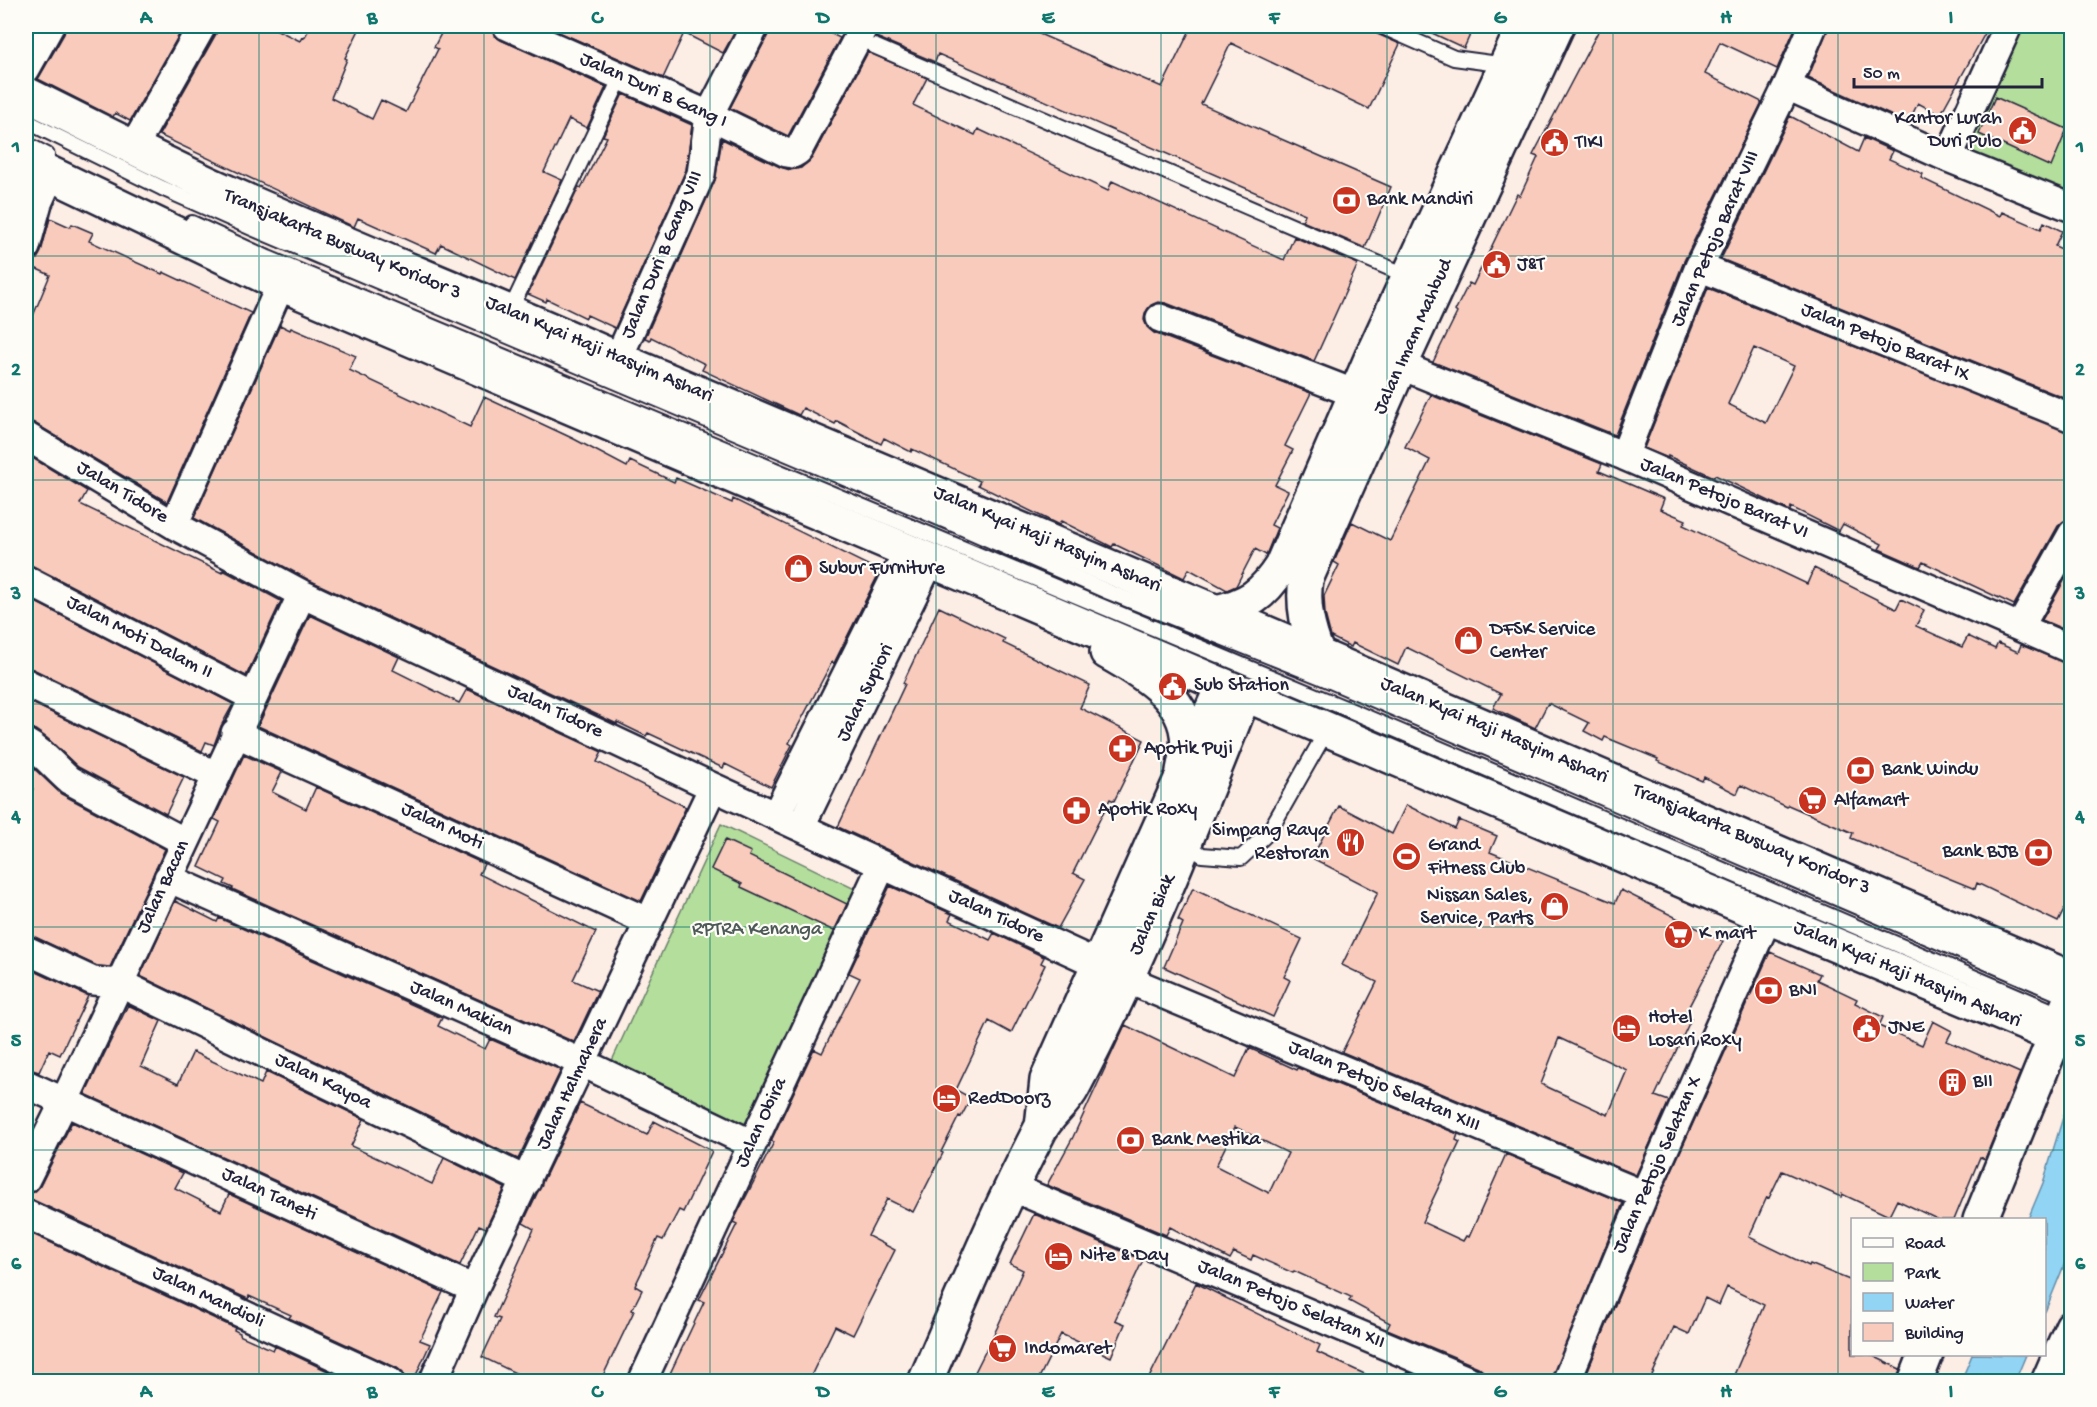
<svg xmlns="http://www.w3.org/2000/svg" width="2097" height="1407" font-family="'Gochi Hand',sans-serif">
  <rect width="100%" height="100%" fill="#fcede5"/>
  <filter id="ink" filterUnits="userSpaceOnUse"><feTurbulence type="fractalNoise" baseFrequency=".0167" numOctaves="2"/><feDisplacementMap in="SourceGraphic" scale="12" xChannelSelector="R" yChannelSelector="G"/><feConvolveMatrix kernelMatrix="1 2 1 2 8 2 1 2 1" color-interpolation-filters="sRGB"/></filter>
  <g filter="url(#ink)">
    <path fill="#b3de9b" stroke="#6a806b" stroke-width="1.5" d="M2009,26H2071V186L2062,203L1948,158Z
      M721,824L861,892L746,1125L610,1065Z"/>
    <path fill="#91d4f3" stroke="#658da9" stroke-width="1.5" d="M2071,1091V1248L2045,1312L2044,1220L2028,1219L2043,1183Z
      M1972,1355V1354L2026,1355L2015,1381H1961Z"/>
    <path fill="#f9cbbc" stroke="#22223b" stroke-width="1.5" fill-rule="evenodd" d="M66,26H184L130,121L115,113L113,117L38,79L64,34Z
      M218,26H269L300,41L302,37L304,38L311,26H361L345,58L347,59L331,98L372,119L381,100L406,112L438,49L434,47L445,26H492L494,35L501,40L606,87L587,128L569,119L544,172L562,180L515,280L441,244L436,253L358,218L354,227L159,135L216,34Z
      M545,26H738L723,53L684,33L663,78Z
      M771,26H815L840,38L788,136L730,108L769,33Z
      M880,26H1021L1162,87L1192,26H1372L1377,34L1400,44L1369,109L1231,43L1201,104L1391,187L1365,248L1302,221L1305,214L938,54L935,62L876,37Z
      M1417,26H1474L1464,48Z
      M1601,26H1796L1777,69L1720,42L1705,74L1762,102L1684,261L1615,435L1433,362L1457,313L1455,311L1469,283L1473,285L1517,194L1520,196L1538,157L1533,155Z
      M1829,26H1989L1940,115L1918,103L1908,123L1808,78Z
      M868,52L927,78L913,105L975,135L978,129L1108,191L1112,181L1284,260L1294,237L1358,264L1314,361L1166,303L1158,302L1151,305L1145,313L1144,320L1147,327L1154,333L1311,393L1285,446L1293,450L1275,485L1288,491L1271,525L1277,528L1266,555L1255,549L1236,586L1227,590L1189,569L1184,578L1114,544L1112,547L1061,521L1059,525L1057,524L978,485L980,481L912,449L911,452L884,438L881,444L837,421L835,424L803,408L799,415L702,370L705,364L651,337L650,340L645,338L715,180L722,139L780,167L790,170L801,168L812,158Z
      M623,94L692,125L686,170L615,328L587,315L586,318L547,299L546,302L528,294L579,187L581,188L607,137L603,136Z
      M1995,97L2067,129L2051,167L1979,134Z
      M1790,116L1858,152L1864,138L1893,151L1889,159L1923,174L1921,178L2000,216L2002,212L2041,229L2044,222L2062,231L2055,246L2072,254V401L1721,259Z
      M50,218L70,227L72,224L93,233L89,241L162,274L163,272L251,313L167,502L34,423L26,420V312L33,316L50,275L26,264V262L37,259L41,252Z
      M1708,288L2072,433V507L2066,520L2058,526L2014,605L1923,562L1920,567L1879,549L1882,544L1843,524L1839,531L1791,507L1790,511L1715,475L1714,477L1668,456V458L1644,448ZM1754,348L1794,366L1766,423L1728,404Z
      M280,325L290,330L291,328L356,356L349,370L470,427L484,397L574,439L627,467L630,461L674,482L676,478L732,503L733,499L880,571L834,663L832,662L789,743L792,745L771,787L725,764L723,768L648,733L646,736L617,722V724L309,580L194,518Z
      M1431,395L1602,464L1599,471L1664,499L1660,509L1686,520L1683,525L1807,584L1814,568L1896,609L1901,599L1924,610L1916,626L1962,647L1968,636L1995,649L1998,643L2018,652L2021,645L2072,665V894L2058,922L1977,883L1975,889L1899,858L1851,838L1853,833L1788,805L1787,807L1741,785L1737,794L1704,777L1702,781L1657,761L1658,759L1605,737L1603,741L1584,731L1589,723L1548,703L1535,728L1493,708L1501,694L1406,647L1398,665L1353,643L1351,647L1331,637L1325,614L1324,596L1339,565L1334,562L1352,522L1390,541L1430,460L1405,447Z
      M26,454L87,491L80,504L222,573L223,570L281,601L246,676L33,566L26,564Z
      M2072,567V633L2042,620Z
      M26,597L233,704L221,726L214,745L206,742L202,751L33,669L26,667Z
      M939,607L1005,639L1003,643L1090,685L1080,708L1144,740L1114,801L1110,799L1073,873L1085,879L1058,928L838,827L905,684L903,683Z
      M310,615L399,657L393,670L459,703L467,689L602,752L597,762L686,807L641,901L258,726Z
      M26,700L184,777L166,814L78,767L47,738L34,729L26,727Z
      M244,755L282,772L272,792L306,809L316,787L484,864L479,874L596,932L573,980L598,991L574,1042L232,889L233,888L224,884L226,880L199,867L220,822L214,819Z
      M26,761L61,794L165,849L110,967L97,966L33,936L26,934V804L33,789L26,786Z
      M1406,805L1455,829L1459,820L1497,836L1490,852L1615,903L1621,890L1723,941L1684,1016L1691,1019L1655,1096L1669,1101L1636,1175L1342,1052L1377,982L1342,965L1378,892L1312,858L1339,806L1392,834ZM1559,1038L1627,1070L1608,1115L1541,1084Z
      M725,840L751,852L749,856L847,904L834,931L741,887L742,884L711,869Z
      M890,886L952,914L949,920L990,940L994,933L1044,957L1041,963L1045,965L1011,1033L989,1021L956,1090L971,1098L961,1117L959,1116L941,1152L943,1153L913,1212L887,1199L868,1236L895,1250L853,1335L835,1326L808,1382H666L704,1302L699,1300L737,1224L733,1222L774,1142L771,1141L814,1049L822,1053L860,978L849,973Z
      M1193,888L1302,939L1284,977L1290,980L1273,1017L1164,967L1183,923L1178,920Z
      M175,901L217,922L219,918L442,1018L438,1026L485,1049L490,1039L561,1070L518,1159L140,976Z
      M1770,952L1820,974L1817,980L1857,999L1855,1003L1883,1017L1879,1026L1922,1045L1933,1021L1952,1031L1947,1041L2020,1073L1985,1159L1980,1157L1954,1220H1939L1897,1200L1889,1216L1842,1194L1841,1197L1782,1171L1769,1198L1767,1197L1749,1237L1809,1266L1810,1264L1852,1281V1354H1869L1900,1369L1897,1382H1731L1764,1305L1727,1287L1719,1305L1705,1298L1689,1334L1674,1327L1649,1382H1583L1658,1201Z
      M26,967L88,996L60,1055L49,1050L39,1072L26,1068Z
      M128,1005L161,1021L141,1066L178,1084L193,1052L261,1084L266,1072L364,1119L351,1146L432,1184L444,1158L505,1188L486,1228L479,1225L460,1265L85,1094Z
      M1125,1025L1235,1078L1249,1048L1297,1070L1298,1068L1458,1134L1456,1140L1460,1142L1422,1222L1463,1241L1466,1236L1469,1237L1506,1154L1623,1203L1551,1382H1488L1485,1373L1478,1367L1387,1329L1390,1323L1349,1301L1351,1297L1294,1271L1293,1273L1253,1255L1251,1260L1234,1252L1230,1259L1170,1227L1166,1235L1047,1185L1073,1137ZM1235,1127L1288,1153L1269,1193L1216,1166Z
      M580,1103L647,1135L654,1121L712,1151L683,1212L679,1210L663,1240L658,1238L635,1286L642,1290L632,1310L634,1311L600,1382H534L482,1357L500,1319L494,1317L534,1229L523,1223Z
      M72,1122L183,1173L175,1188L221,1211L229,1194L443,1292L420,1340L430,1344L413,1382H406L403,1373L397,1368L289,1318L291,1315L249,1296L248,1299L33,1200L26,1198V1194L34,1192L40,1186Z
      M1034,1214L1143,1260L1115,1320L1125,1324L1111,1357L1061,1334L1037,1382H970L997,1328L1023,1270L1010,1264Z
      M26,1231L235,1328L234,1330L240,1333L239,1335L273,1350L275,1346L351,1382H41L26,1374Z
      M1196,1283L1320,1345L1317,1352L1382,1382H1147Z
      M1407,1372L1430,1382H1402Z"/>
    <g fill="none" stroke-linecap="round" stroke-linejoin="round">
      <defs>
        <path id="lane" d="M1381,26L1454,58L1506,65
          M874,46L1410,277
          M26,121L162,188L252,228L958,526L1109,592L1321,677L2072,999
          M26,144L47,155
          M192,223L268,258L1352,711L2064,1016
          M510,311L621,77
          M1186,843L1202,855L1241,858L1269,832L1327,730"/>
        <path id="street" d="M507,26L709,115L787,153L793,154L798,151L864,26
          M26,69L50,26
          M1787,86L1948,158L2072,208
          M133,148L202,26
          M1948,158L2008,26
          M26,247L38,203L51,174
          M1699,267L2072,418
          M1160,318L1374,401
          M1382,358L1624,456L2072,650
          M618,359L701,174L709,115L755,26
          M26,436L174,525L302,594L713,787L1098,964
          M1624,456L1699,267L1787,86L1813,26
          M174,525L281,284
          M26,580L253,697
          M2020,627L2072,534
          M26,683L215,775
          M235,733L649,922
          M26,743C43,752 54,767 69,780L185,842
          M776,815L909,549
          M801,826L931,559
          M168,878L583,1063L752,1144
          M26,950L93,981L119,983L527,1181
          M1126,976L1143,986L1644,1195
          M26,1084L474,1289
          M26,1179L64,1102L302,594
          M1011,1187L1472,1382
          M26,1214L390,1382
          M433,1382L474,1289L713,787
          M642,1382L882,865
          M1566,1382L1644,1195L1768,917"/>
        <path id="secondary" d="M1216,612C1248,605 1263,595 1281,567L1373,354L1524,26
          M1318,655C1308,630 1302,606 1306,579L1400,366L1557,26
          M1042,1127L1047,1080L1223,685
          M925,1382C962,1297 997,1212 1040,1130C1048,1114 1065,1103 1073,1087C1140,961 1192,826 1245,693"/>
        <path id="primary" d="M26,94C86,124 147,155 209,184C344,245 483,299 618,359L1318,655L2072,979
          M26,162L281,284L1768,917L2072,1043
          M1107,652C1139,670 1182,694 1187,734C1189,745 1185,760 1183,771
          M1980,1220L2072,995
          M1915,1382L1926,1354
          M2048,1382L2072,1327"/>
      </defs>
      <use href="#lane" stroke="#22223b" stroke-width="18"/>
      <use href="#street" stroke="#22223b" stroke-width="32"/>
      <use href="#secondary" stroke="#22223b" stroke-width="38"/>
      <use href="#primary" stroke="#22223b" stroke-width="38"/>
      <use href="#lane" stroke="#fdfcf7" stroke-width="14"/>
      <use href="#street" stroke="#fdfcf7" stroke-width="27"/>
      <use href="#secondary" stroke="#fdfcf7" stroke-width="33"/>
      <use href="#primary" stroke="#fdfcf7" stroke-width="33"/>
    </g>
  </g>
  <path fill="none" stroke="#0f766e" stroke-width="1.5" stroke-opacity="0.55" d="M259,26V1382M484,26V1382M710,26V1382M936,26V1382M1161,26V1382M1387,26V1382M1613,26V1382M1838,26V1382M26,256H2072M26,480H2072M26,704H2072M26,927H2072M26,1150H2072"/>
  <defs>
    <symbol id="civic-disc" viewBox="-11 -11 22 22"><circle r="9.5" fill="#c8321e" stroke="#fdfcf7"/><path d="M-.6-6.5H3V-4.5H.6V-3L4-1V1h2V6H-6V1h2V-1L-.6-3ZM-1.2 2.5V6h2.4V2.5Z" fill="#fff"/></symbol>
    <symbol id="bank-disc" viewBox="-11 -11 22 22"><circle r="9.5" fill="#c8321e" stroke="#fdfcf7"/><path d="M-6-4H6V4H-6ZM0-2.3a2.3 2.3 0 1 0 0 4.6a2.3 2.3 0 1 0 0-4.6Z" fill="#fff"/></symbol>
    <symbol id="shop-disc" viewBox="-11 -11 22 22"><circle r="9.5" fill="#c8321e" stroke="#fdfcf7"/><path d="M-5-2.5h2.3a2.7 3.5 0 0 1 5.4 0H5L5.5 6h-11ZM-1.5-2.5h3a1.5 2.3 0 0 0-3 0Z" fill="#fff"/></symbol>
    <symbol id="pharmacy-disc" viewBox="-11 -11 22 22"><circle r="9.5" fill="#c8321e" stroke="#fdfcf7"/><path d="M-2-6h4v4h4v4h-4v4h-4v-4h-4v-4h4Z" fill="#fff"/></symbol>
    <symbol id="supermarket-disc" viewBox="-11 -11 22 22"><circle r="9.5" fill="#c8321e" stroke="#fdfcf7"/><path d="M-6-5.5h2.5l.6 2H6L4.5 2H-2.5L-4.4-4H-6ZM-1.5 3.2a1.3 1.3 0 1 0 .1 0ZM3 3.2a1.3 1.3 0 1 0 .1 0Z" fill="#fff"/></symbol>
    <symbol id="restaurant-disc" viewBox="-11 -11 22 22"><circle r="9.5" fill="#c8321e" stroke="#fdfcf7"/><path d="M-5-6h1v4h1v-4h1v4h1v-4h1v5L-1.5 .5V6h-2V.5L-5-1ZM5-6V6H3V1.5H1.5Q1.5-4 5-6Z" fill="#fff"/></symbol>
    <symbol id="stadium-disc" viewBox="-11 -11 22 22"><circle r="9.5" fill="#c8321e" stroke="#fdfcf7"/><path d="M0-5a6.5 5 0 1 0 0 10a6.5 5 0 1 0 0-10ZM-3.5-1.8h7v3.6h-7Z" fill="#fff"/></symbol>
    <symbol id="hotel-disc" viewBox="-11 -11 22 22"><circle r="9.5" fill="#c8321e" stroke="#fdfcf7"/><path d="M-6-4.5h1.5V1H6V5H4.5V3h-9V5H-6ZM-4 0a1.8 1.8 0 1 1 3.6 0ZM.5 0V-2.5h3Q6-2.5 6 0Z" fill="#fff"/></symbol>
    <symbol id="building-disc" viewBox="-11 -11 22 22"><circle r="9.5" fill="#c8321e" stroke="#fdfcf7"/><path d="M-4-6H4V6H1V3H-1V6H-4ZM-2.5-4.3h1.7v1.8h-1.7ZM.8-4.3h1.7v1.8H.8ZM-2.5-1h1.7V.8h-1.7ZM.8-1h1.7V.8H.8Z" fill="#fff"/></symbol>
  </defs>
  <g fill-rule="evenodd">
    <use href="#civic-disc" x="2006" y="114" width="33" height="33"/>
    <use href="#civic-disc" x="1538" y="126" width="33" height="33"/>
    <use href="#bank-disc" x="1330" y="184" width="33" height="33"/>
    <use href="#civic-disc" x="1480" y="248" width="33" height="33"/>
    <use href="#shop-disc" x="782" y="552" width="33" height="33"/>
    <use href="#shop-disc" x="1452" y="624" width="33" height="33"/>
    <use href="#civic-disc" x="1156" y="670" width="33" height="33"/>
    <use href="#pharmacy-disc" x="1106" y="732" width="33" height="33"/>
    <use href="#bank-disc" x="1844" y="754" width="33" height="33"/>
    <use href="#supermarket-disc" x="1796" y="784" width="33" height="33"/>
    <use href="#pharmacy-disc" x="1060" y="794" width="33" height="33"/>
    <use href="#restaurant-disc" x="1334" y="826" width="33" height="33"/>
    <use href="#bank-disc" x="2022" y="836" width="33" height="33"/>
    <use href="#stadium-disc" x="1390" y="840" width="33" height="33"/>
    <use href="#shop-disc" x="1538" y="890" width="33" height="33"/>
    <use href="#supermarket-disc" x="1662" y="918" width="33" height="33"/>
    <use href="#bank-disc" x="1752" y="974" width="33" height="33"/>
    <use href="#civic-disc" x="1850" y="1012" width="33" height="33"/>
    <use href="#hotel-disc" x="1610" y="1012" width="33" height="33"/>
    <use href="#building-disc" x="1936" y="1066" width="33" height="33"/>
    <use href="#hotel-disc" x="930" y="1082" width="33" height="33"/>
    <use href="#bank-disc" x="1114" y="1124" width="33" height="33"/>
    <use href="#hotel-disc" x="1042" y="1240" width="33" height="33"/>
    <use href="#supermarket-disc" x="986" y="1332" width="33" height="33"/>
  </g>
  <g text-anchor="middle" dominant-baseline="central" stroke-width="4.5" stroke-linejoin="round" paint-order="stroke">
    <g font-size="20" fill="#22223b" stroke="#fdfcf7">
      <text transform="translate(653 91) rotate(24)">Jalan Duri B Gang I</text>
      <text transform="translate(1716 239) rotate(-66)">Jalan Petojo Barat VIII</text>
      <text transform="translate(342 245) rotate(23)">Transjakarta Busway Koridor 3</text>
      <text transform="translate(663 255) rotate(-67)">Jalan Duri B Gang VIII</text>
      <text transform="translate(1414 337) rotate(-66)">Jalan Imam Mahbud</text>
      <text transform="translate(1885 343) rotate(22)">Jalan Petojo Barat IX</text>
      <text transform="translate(599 350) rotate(23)">Jalan Kyai Haji Hasyim Ashari</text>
      <text transform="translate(122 493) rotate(31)">Jalan Tidore</text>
      <text transform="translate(1724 499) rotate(23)">Jalan Petojo Barat VI</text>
      <text transform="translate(1047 540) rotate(23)">Jalan Kyai Haji Hasyim Ashari</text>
      <text transform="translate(139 638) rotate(27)">Jalan Moti Dalam II</text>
      <text transform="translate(866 693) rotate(-64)">Jalan Supiori</text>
      <text transform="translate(555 712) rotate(25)">Jalan Tidore</text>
      <text transform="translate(1494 731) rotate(23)">Jalan Kyai Haji Hasyim Ashari</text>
      <text transform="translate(442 827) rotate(25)">Jalan Moti</text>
      <text transform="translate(1751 840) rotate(23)">Transjakarta Busway Koridor 3</text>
      <text transform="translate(164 887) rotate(-65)">Jalan Bacan</text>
      <text transform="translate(1153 915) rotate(-66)">Jalan Biak</text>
      <text transform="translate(996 917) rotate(25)">Jalan Tidore</text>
      <text transform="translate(1907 975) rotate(23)">Jalan Kyai Haji Hasyim Ashari</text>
      <text transform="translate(461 1009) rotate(24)">Jalan Makian</text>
      <text transform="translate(323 1082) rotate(26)">Jalan Kayoa</text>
      <text transform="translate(573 1084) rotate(-65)">Jalan Halmahera</text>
      <text transform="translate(1384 1087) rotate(23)">Jalan Petojo Selatan XIII</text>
      <text transform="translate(762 1123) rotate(-65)">Jalan Obira</text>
      <text transform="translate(1658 1165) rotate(-66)">Jalan Petojo Selatan X</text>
      <text transform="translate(269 1195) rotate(25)">Jalan Taneti</text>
      <text transform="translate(208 1298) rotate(25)">Jalan Mandioli</text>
      <text transform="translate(1291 1305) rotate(23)">Jalan Petojo Selatan XII</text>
    </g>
    <g font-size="20" fill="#22223b" stroke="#fdfcf7" text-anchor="start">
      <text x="2002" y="119" text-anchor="end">Kantor Lurah<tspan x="2002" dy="23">Duri Pulo</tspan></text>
      <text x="1575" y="143">TIKI</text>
      <text x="1367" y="200">Bank Mandiri</text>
      <text x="1517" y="265">J&amp;T</text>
      <text x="819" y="569">Subur Furniture</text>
      <text x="1490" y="630">DFSK Service<tspan x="1490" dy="23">Center</tspan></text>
      <text x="1194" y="686">Sub Station</text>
      <text x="1144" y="749">Apotik Puji</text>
      <text x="1882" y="770">Bank Windu</text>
      <text x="1834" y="801">Alfamart</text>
      <text x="1098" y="810">Apotik Roxy</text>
      <text x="1329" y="831" text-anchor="end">Simpang Raya<tspan x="1329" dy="23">Restoran</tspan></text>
      <text x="1428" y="846">Grand<tspan x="1428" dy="23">Fitness Club</tspan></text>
      <text x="2018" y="852" text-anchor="end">Bank BJB</text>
      <text x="1533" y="896" text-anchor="end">Nissan Sales,<tspan x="1533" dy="23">Service, Parts</tspan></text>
      <text x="1699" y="934">K mart</text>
      <text x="1789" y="991">BNI</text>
      <text x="1648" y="1018">Hotel<tspan x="1648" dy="23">Losari Roxy</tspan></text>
      <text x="1888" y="1028">JNE</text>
      <text x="1973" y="1082">BII</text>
      <text x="968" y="1099">RedDoorz</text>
      <text x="1152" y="1140">Bank Mestika</text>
      <text x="1080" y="1256">Nite &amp; Day</text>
      <text x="1024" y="1349">Indomaret</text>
    </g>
    <g font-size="20" fill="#4e5a58" stroke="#fdfcf7">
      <text x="757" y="930">RPTRA Kenanga</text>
    </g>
  </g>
  <rect width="2097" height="1407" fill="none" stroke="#fdfcf7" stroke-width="66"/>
  <rect x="1851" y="1218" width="195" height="138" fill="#fdfcf7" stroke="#a5a5ac" stroke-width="1.5"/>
  <rect x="1863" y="1238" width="30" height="9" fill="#fdfcf7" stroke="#a5a5ac" stroke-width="1.5"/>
  <text x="1905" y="1248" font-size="18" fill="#22223b">Road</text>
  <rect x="1863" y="1263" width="30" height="18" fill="#b3de9b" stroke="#a5a5ac" stroke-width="1.5"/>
  <text x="1905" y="1278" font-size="18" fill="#22223b">Park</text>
  <rect x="1863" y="1293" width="30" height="18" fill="#91d4f3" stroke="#a5a5ac" stroke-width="1.5"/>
  <text x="1905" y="1308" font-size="18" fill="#22223b">Water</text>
  <rect x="1863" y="1323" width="30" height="18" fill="#f9cbbc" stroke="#a5a5ac" stroke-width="1.5"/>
  <text x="1905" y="1338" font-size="18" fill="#22223b">Building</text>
  <path d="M1854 78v9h188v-9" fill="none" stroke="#22223b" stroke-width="3"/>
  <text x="1863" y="78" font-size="18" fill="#22223b" stroke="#fdfcf7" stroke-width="4.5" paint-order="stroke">50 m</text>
  <rect x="33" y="33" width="2031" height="1341" fill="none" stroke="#0f766e" stroke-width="2"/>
  <g font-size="20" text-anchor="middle" font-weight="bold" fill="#0f766e">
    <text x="146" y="23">A</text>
    <text x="372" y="23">B</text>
    <text x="597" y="23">C</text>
    <text x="823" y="23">D</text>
    <text x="1048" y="23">E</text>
    <text x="1274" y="23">F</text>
    <text x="1500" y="23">G</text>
    <text x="1726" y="23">H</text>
    <text x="1951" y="23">I</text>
    <text x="16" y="152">1</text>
    <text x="2080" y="152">1</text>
    <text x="16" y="375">2</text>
    <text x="2080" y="375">2</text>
    <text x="16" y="599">3</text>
    <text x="2080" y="599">3</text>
    <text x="16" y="822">4</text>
    <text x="2080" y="822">4</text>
    <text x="16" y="1046">5</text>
    <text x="2080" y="1046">5</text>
    <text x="16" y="1269">6</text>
    <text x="2080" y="1269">6</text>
    <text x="146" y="1397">A</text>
    <text x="372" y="1397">B</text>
    <text x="597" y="1397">C</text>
    <text x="823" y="1397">D</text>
    <text x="1048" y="1397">E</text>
    <text x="1274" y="1397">F</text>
    <text x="1500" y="1397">G</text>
    <text x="1726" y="1397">H</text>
    <text x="1951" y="1397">I</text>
  </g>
</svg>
